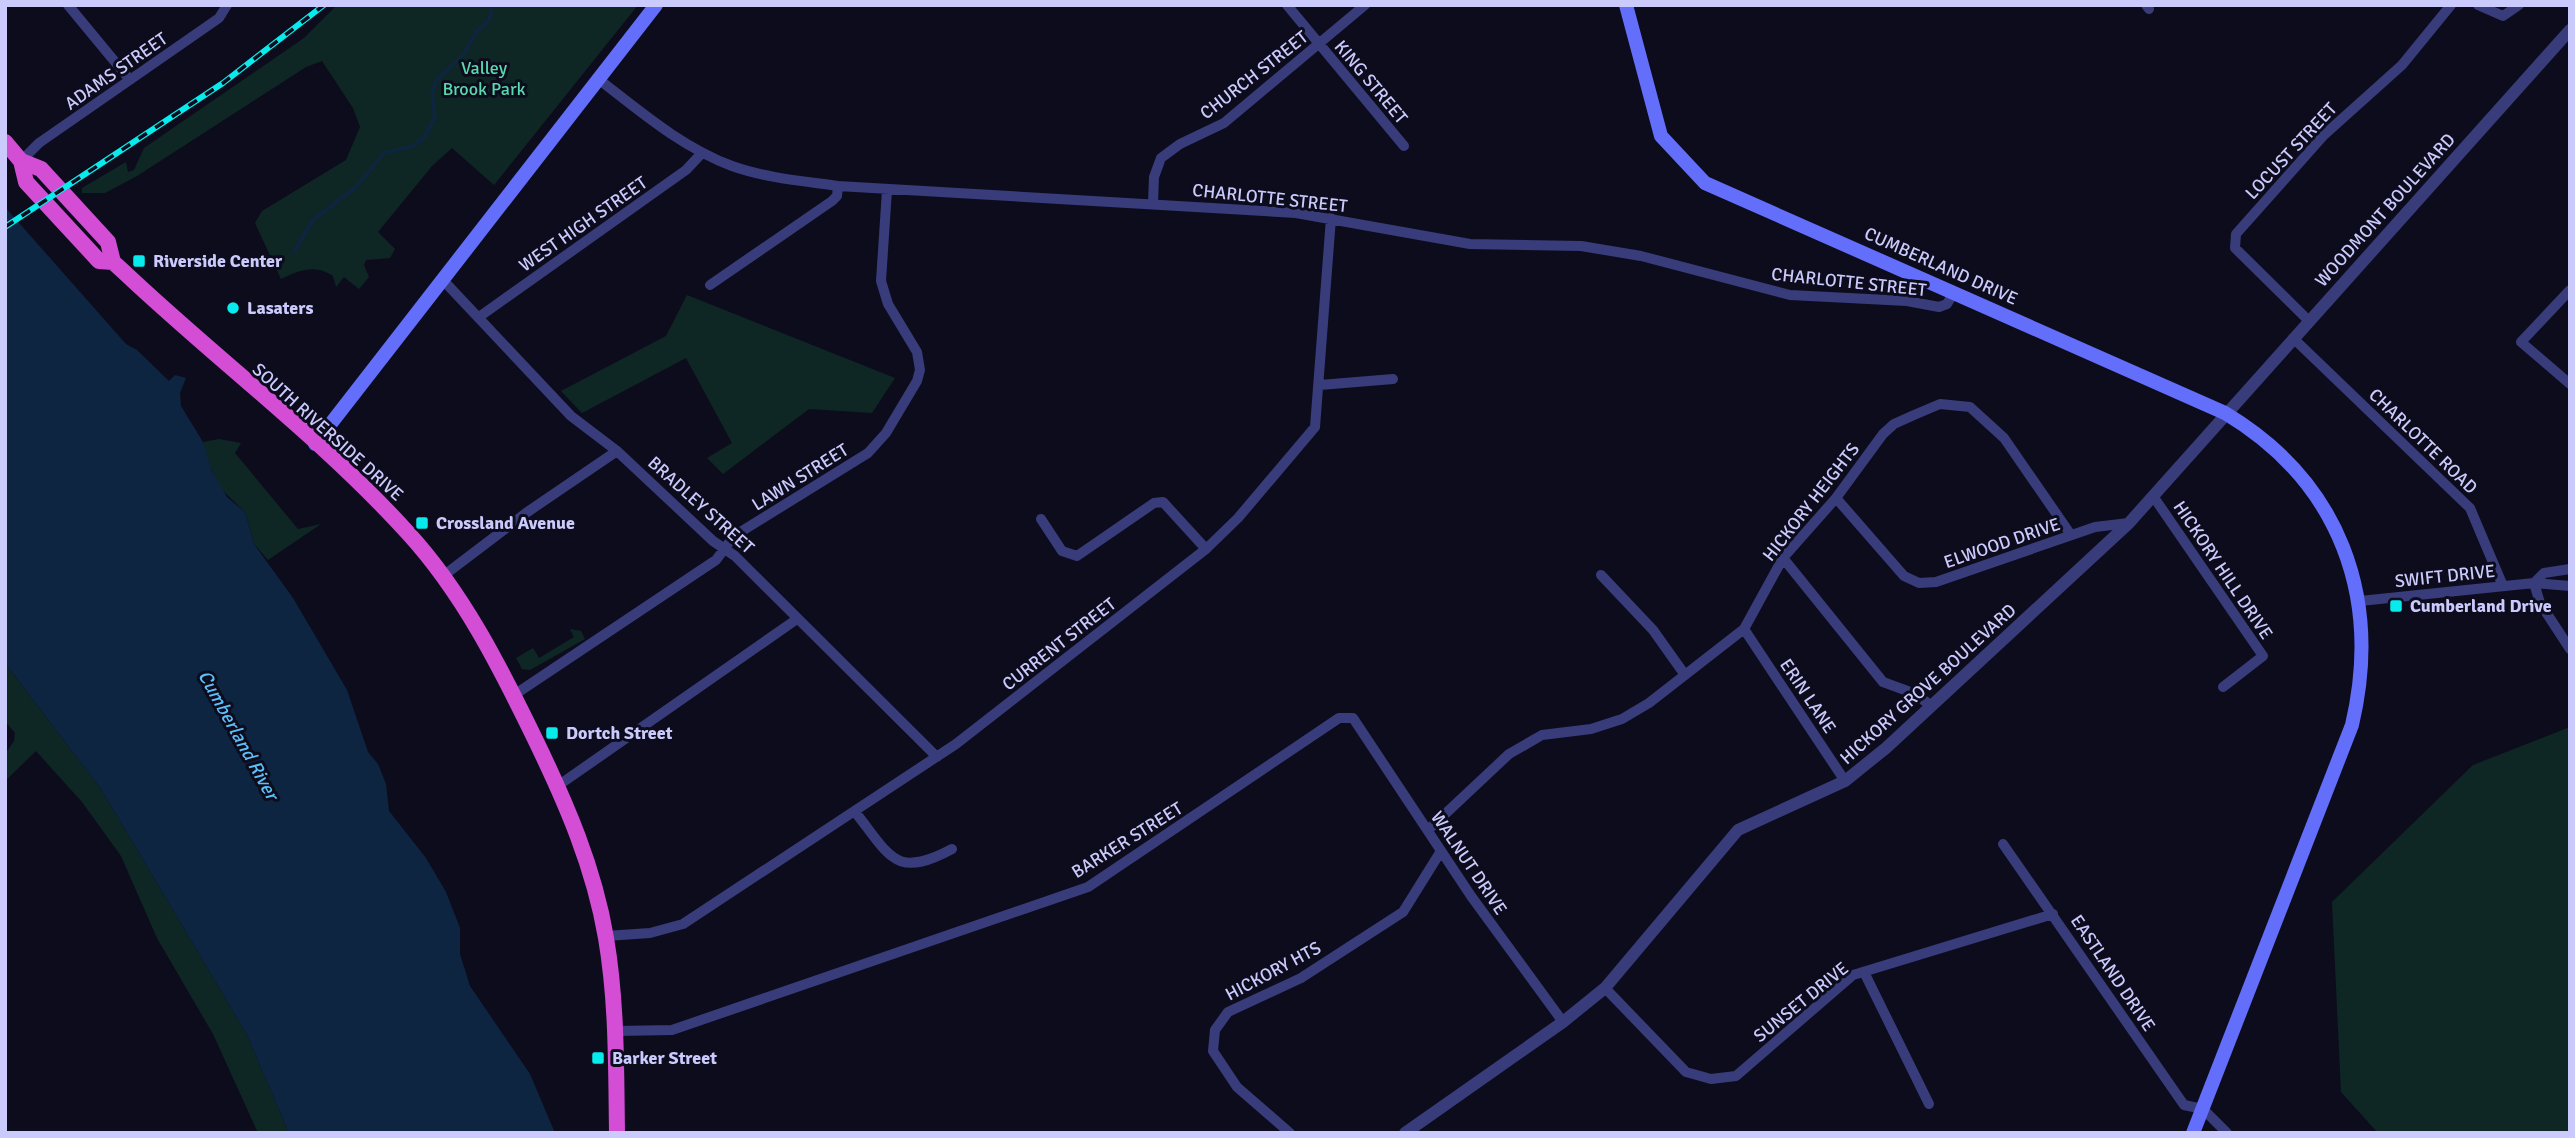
<svg xmlns="http://www.w3.org/2000/svg" width="2575" height="1138" font-family="Signika,sans-serif">
  <rect width="100%" height="100%" fill="#0d0c1d"/>
  <path fill="#0f2724" d="M337,5H638L494,185L452,148L432,166L378,232L395,249L390,258L366,260L364,265L369,277L359,289L344,277L336,287L333,276C315,264 299,270 281,279L255,223L262,211L346,160L360,127L353,108L322,61L306,67L137,176L105,193H82V188L126,162L128,172L134,170L144,148L304,38Z
    M687,295L895,378L872,413L809,409L723,474L707,458L732,443L686,358L582,413L561,391L666,336Z
    M219,439L241,443L235,453L298,529L321,524L268,560L254,544L245,512L220,488L206,457L203,442Z
    M570,629L581,631L585,639L530,670L522,669L516,658L533,648L539,658L574,637Z
    M5,663L101,789L246,1033L289,1133H258L213,1034L157,938L121,856L82,802L36,751L5,781V754L14,741L15,733L5,721Z
    M2570,727V1133H2378L2341,1092L2332,902L2473,765Z"/>
  <path fill="#0d2540" d="M5,207L126,344L137,350L169,381L175,375L186,378L180,393L181,406L203,442L212,471L227,497L245,512L254,544L293,598L347,690L368,752L378,764L386,784L389,811L426,858L446,892L460,928V954L470,986L530,1074L555,1133H289L246,1033L101,789L5,663Z"/>
  <g fill="none" stroke-linecap="round" stroke-linejoin="round">
    <path stroke="#0d2540" stroke-width="3.5" d="M294,252L313,220L356,187L384,153L413,146L425,137L435,116L432,94L436,81L464,54L477,31L489,20L493,5"/>
    <path stroke="#383c7b" stroke-width="10" d="M68,5L130,80
      M1287,5L1404,146
      M2146,5L2149,9
      M2478,5L2503,16L2519,5
      M597,78C640,111 681,147 732,166C766,178 803,181 838,186L1296,213L1470,244L1581,246L1641,256L1790,295L1907,301L1939,307L1947,304L1953,294
      M21,161L39,143L219,18L227,5
      M1153,203L1154,177L1161,158L1180,144L1224,123L1365,5
      M442,279L571,416L617,451L713,541L735,556L937,757
      M710,285L832,201L837,196L838,186
      M2570,290L2521,342L2570,384
      M479,317L686,170L702,153
      M2309,321L2235,248L2236,234L2324,135L2402,65L2451,5
      M2293,338L2470,508L2503,586
      M1320,385L1393,379
      M2153,496L2263,656L2223,687
      M1836,498L1904,576L1919,583L1936,582L2095,527L2129,523
      M1041,519L1062,551L1077,556L1154,503L1163,502L1206,549
      M1783,558L1883,682L1913,693L1932,706
      M1601,575L1653,630L1685,675
      M443,576L526,513L617,451
      M2534,583L2540,603L2570,649
      M2534,583L2544,573L2570,569
      M2360,601L2534,583L2570,586
      M1744,629L1845,781
      M514,695L716,560L734,536L868,453L886,433L917,381L920,370L917,352L888,304L881,281L887,190
      M559,785L797,619
      M855,812C890,855 894,880 952,849
      M1428,830L1509,754L1542,735L1591,729L1622,719L1649,703L1744,629L1783,558L1836,498L1883,434L1894,424L1914,415L1940,404L1970,407L2004,438L2071,535
      M2003,844L2184,1105L2203,1109L2227,1133
      M606,936L650,933L683,924L956,744L1206,549L1238,518L1315,427L1331,218
      M1864,972L1929,1104
      M1605,988L1686,1072L1711,1079L1736,1076L1853,975L2053,914
      M617,1031L672,1030L1088,887L1339,718H1353L1471,896L1563,1022
      M1290,1133L1237,1087L1213,1051L1215,1030L1228,1012L1301,978L1403,912L1441,851"/>
    <path stroke="#383c7b" stroke-width="12" d="M1405,1133L1563,1022L1605,988L1738,830L1845,781L1886,748L2129,523L2570,30"/>
    <path stroke="#636efb" stroke-width="14" d="M1626,5L1661,136L1705,183L2225,413C2340,482 2382,597 2352,725L2193,1133
      M315,444L656,5"/>
    <path stroke="#d34ed4" stroke-width="16" d="M5,142L21,161L26,182L99,261L113,262
      M21,161L41,169L108,242L113,262L124,272C217,360 322,438 408,533C463,593 500,667 535,739C566,803 594,867 606,938C617,1003 616,1067 617,1133"/>
    <defs>
      <path id="rail" d="M5,227L223,83L324,5"/>
    </defs>
    <use href="#rail" stroke="#07ebec" stroke-width="6"/>
    <use href="#rail" stroke="#0d0c1d" stroke-width="3.5" stroke-dasharray="10" stroke-linecap="butt"/>
  </g>
  <g fill="#07ebec" stroke="#0d0c1d" stroke-width="2.5">
    <rect x="132" y="254" width="14" height="14" rx="3.5"/>
    <circle cx="233" cy="308" r="7"/>
    <rect x="415" y="516" width="14" height="14" rx="3.5"/>
    <rect x="2389" y="599" width="14" height="14" rx="3.5"/>
    <rect x="545" y="726" width="14" height="14" rx="3.5"/>
    <rect x="591" y="1051" width="14" height="14" rx="3.5"/>
  </g>
  <g text-anchor="middle" dominant-baseline="central" stroke-width="6" stroke-linejoin="round" paint-order="stroke">
    <g font-size="18" fill="#59daae" stroke="#0d0c1d">
      <text x="484" y="68">Valley<tspan x="484" dy="21">Brook Park</tspan></text>
    </g>
    <g font-size="18" fill="#cbcafd" stroke="#0d0c1d">
      <text transform="translate(116 71) rotate(-35)">ADAMS STREET</text>
      <text transform="translate(1254 75) rotate(-38)">CHURCH STREET</text>
      <text transform="translate(1371 82) rotate(50)">KING STREET</text>
      <text transform="translate(2291 151) rotate(-47)">LOCUST STREET</text>
      <text transform="translate(1270 198) rotate(6)">CHARLOTTE STREET</text>
      <text transform="translate(2385 210) rotate(-48)">WOODMONT BOULEVARD</text>
      <text transform="translate(583 224) rotate(-35)">WEST HIGH STREET</text>
      <text transform="translate(1941 266) rotate(24)">CUMBERLAND DRIVE</text>
      <text transform="translate(1849 282) rotate(6)">CHARLOTTE STREET</text>
      <text transform="translate(328 432) rotate(42)">SOUTH RIVERSIDE DRIVE</text>
      <text transform="translate(2423 441) rotate(44)">CHARLOTTE ROAD</text>
      <text transform="translate(800 477) rotate(-32)">LAWN STREET</text>
      <text transform="translate(1811 502) rotate(-52)">HICKORY HEIGHTS</text>
      <text transform="translate(701 505) rotate(42)">BRADLEY STREET</text>
      <text transform="translate(2002 543) rotate(-19)">ELWOOD DRIVE</text>
      <text transform="translate(2223 570) rotate(56)">HICKORY HILL DRIVE</text>
      <text transform="translate(2445 576) rotate(-6)">SWIFT DRIVE</text>
      <text transform="translate(1059 644) rotate(-38)">CURRENT STREET</text>
      <text transform="translate(1928 684) rotate(-42)">HICKORY GROVE BOULEVARD</text>
      <text transform="translate(1808 696) rotate(56)">ERIN LANE</text>
      <text transform="translate(1127 840) rotate(-32)">BARKER STREET</text>
      <text transform="translate(1469 863) rotate(56)">WALNUT DRIVE</text>
      <text transform="translate(1273 971) rotate(-28)">HICKORY HTS</text>
      <text transform="translate(2113 973) rotate(56)">EASTLAND DRIVE</text>
      <text transform="translate(1801 1002) rotate(-39)">SUNSET DRIVE</text>
    </g>
    <g font-size="18" font-weight="bold" fill="#cbcafd" stroke="#0d0c1d" text-anchor="start">
      <text x="153" y="261">Riverside Center</text>
      <text x="247" y="308">Lasaters</text>
      <text x="436" y="523">Crossland Avenue</text>
      <text x="2410" y="606">Cumberland Drive</text>
      <text x="566" y="733">Dortch Street</text>
      <text x="612" y="1058">Barker Street</text>
    </g>
    <g font-size="19" font-style="italic" fill="#5bbffa" stroke="#0d0c1d">
      <text transform="translate(238 735) rotate(61)">Cumberland River</text>
    </g>
  </g>
  <rect width="2575" height="1138" fill="none" stroke="#cbcafd" stroke-width="14"/>
</svg>
